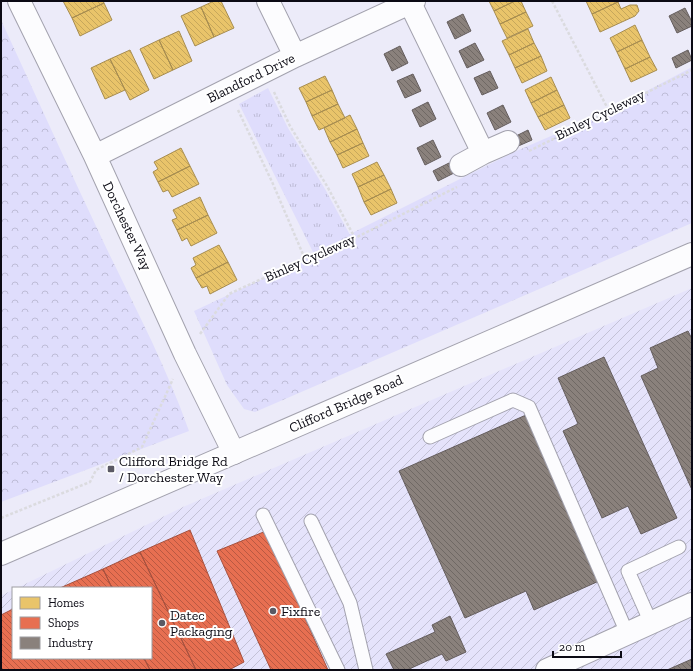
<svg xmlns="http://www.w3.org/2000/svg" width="693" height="671" font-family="'Zilla Slab',serif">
  <defs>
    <pattern id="industrial-furrows" width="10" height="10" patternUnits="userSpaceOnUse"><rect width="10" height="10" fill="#e5e3fb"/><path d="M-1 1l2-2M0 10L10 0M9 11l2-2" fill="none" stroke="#c3c1d6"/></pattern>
    <pattern id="grass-tufts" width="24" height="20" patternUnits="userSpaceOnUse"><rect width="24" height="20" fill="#dfddfc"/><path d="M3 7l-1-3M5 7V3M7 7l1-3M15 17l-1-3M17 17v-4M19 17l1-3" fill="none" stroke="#bebcd7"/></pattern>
    <pattern id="park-crowns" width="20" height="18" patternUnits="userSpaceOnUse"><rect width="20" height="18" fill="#dfddfc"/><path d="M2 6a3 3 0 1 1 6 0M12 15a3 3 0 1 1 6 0" fill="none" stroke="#bebcd7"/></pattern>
    <pattern id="homes-back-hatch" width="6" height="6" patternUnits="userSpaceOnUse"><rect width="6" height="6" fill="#e9c46a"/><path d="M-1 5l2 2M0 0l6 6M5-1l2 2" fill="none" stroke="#c6a75b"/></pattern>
    <pattern id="shops-back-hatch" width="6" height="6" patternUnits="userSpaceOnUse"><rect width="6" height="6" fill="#e76f51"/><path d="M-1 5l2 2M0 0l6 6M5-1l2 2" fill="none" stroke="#b95942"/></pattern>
    <pattern id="industry-back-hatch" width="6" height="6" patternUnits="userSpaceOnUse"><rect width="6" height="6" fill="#8a817c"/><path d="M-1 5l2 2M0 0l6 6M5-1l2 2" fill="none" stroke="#6f6864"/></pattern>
  </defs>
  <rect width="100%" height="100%" fill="#ecebf9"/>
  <path fill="url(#industrial-furrows)" d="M692,288V670H1V596L2,595L13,590V658H151V588H17L183,507Z"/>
  <path fill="url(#grass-tufts)" d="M268,88L288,128L325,189L350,235L314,254L239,104Z"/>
  <path fill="url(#park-crowns)" d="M1,20C35,94 68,167 103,241C133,304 166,365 189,431L1,502Z
    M692,67V223L255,412L244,409L227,385L194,311L305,259L358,230L514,152L609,111Z"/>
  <path fill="url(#homes-back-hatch)" stroke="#a68c50" d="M63,1H103L104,3L72,18Z
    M214,1H221L234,28L214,37L201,7Z
    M489,1H515L494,11Z
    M515,1H521L526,12L500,24L494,11Z
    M586,1H620L592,14Z
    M618,2L621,9L630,5H637L639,11L635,16L600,32L592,14Z
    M104,3L112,20L80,36L72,18Z
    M201,7L214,37L195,46L181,16Z
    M526,12L533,26L507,38L500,24Z
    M635,25L642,40L617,52L610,38Z
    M528,29L534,43L509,55L502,41Z
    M179,31L192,61L173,70L159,40Z
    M159,40L173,70L154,79L140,49Z
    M642,40L650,57L625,69L617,52Z
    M534,43L541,56L515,68L509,55Z
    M130,50L149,90L130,100L110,59Z
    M541,56L547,71L522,83L515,68Z
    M650,57L657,70L631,82L625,69Z
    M110,59L125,90L105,99L91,68Z
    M325,76L332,90L306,102L299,88Z
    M551,77L557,90L531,103L525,90Z
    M332,90L338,104L312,116L306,102Z
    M557,90L564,105L538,117L531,103Z
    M338,104L345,118L319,130L312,116Z
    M564,105L570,118L545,130L538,117Z
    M350,115L357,129L330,142L324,128Z
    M357,129L363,143L337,155L330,142Z
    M363,143L369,156L343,168L337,155Z
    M181,148L190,166L158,182L153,172L158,169L154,162Z
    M377,162L384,175L358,187L352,174Z
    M190,166L199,184L172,197L168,190L163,192L158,182Z
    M384,175L391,189L364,202L358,187Z
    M391,189L397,203L371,215L364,202Z
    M200,197L208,215L177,230L172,220L177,218L173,210Z
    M208,215L217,233L191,246L187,238L182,241L177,230Z
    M219,245L228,262L196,278L191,268L196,265L193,258Z
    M228,262L237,280L210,294L207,286L202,288L196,278Z"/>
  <path fill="url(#shops-back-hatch)" stroke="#a5513f" d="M190,530L244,662L229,670H196L140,552Z
    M266,531L328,670H271L217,551Z
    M140,552L196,670H150L144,658H151V588H112L103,569Z
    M103,569L112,588H60Z
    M13,609V658H144L150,670H1V615Z"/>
  <path fill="url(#industry-back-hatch)" stroke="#645d5d" d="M685,8L692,22V26L677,33L669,16Z
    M463,14L471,31L455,39L447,22Z
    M475,43L484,60L467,68L459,51Z
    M400,46L408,63L392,71L384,54Z
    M688,50L692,60L676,68L672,58Z
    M490,71L498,88L482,95L474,78Z
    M413,74L421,91L405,98L397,81Z
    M428,102L436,119L420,127L412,110Z
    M503,105L511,122L495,130L487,113Z
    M528,130L532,140L516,147L512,138Z
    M433,140L441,157L425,165L417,148Z
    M449,163L454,173L438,181L433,171Z
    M688,331L692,339V490L641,376L658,368L650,348Z
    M604,357L677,518L641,534L628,506L602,518L563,431L578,424L558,378Z
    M526,415L599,581L534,610L526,591L465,618L399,471Z
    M450,616L466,652L446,661L442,654L407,670H394L386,654L435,632L432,625Z
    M692,659V670H667Z"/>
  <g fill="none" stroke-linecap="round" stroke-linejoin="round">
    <defs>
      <path id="service" d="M430,437L513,400L529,407L627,633
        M263,515L338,670
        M311,521L350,603L366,670
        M651,623L628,571L679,547"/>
      <path id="minor" d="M19,1L95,156L185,354L234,453
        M268,1L295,56
        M410,3L483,153
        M95,156L295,56L414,1
        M461,165L483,153L508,142
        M547,670L692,604"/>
      <path id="secondary" d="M1,554L692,254"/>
    </defs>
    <use href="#service" stroke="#a3a2ae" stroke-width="15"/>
    <use href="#minor" stroke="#a3a2ae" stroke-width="24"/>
    <use href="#secondary" stroke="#a3a2ae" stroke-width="24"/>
    <path stroke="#dbdbdf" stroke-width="2.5" stroke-dasharray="3 2" stroke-linecap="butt" d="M552,1L609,111
      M274,92L290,126L327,186L355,238
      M238,110L273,184L305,259
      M529,151L692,70
      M200,334L229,294L305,259L355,238L457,187
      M1,518L90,482L96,470L142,447L173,379"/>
    <use href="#service" stroke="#fcfcfe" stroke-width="13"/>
    <use href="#minor" stroke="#fcfcfe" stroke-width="22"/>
    <use href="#secondary" stroke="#fcfcfe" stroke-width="22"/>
  </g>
  <g fill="#5a5964" stroke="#fff" stroke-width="1.5">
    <rect x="107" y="465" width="8" height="8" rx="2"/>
    <circle cx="273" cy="611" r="4"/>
    <circle cx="162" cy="623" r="4"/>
  </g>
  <g text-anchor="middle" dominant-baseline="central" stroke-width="4" stroke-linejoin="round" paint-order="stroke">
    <g font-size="14" fill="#0b0a14" stroke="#fff">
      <text transform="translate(251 78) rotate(-26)">Blandford Drive</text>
      <text transform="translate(600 115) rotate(-26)">Binley Cycleway</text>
      <text transform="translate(127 226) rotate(65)">Dorchester Way</text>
      <text transform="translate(310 258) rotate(-24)">Binley Cycleway</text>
      <text transform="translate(346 404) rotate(-24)">Clifford Bridge Road</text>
    </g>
    <g font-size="14" fill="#0b0a14" stroke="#fff" text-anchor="start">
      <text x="119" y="461">Clifford Bridge Rd<tspan x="119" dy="16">/ Dorchester Way</tspan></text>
      <text x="281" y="611">Fixfire</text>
      <text x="170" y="615">Datec<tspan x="170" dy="16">Packaging</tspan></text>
    </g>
  </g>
  <rect width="693" height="671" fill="none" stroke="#0b0a14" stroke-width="4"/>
  <rect x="12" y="587" width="140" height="72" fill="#ffffff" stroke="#9d9da1"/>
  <rect x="20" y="597" width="20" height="12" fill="#e9c46a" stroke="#9d9da1"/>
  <text x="48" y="607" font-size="12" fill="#0b0a14">Homes</text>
  <rect x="20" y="617" width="20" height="12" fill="#e76f51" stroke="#9d9da1"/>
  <text x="48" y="627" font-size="12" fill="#0b0a14">Shops</text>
  <rect x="20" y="637" width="20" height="12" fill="#8a817c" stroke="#9d9da1"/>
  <text x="48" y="647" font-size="12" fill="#0b0a14">Industry</text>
  <path d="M553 651v6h68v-6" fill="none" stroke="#0b0a14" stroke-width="2"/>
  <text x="559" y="651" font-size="12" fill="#0b0a14" stroke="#ffffff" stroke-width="3" paint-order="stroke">20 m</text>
</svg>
